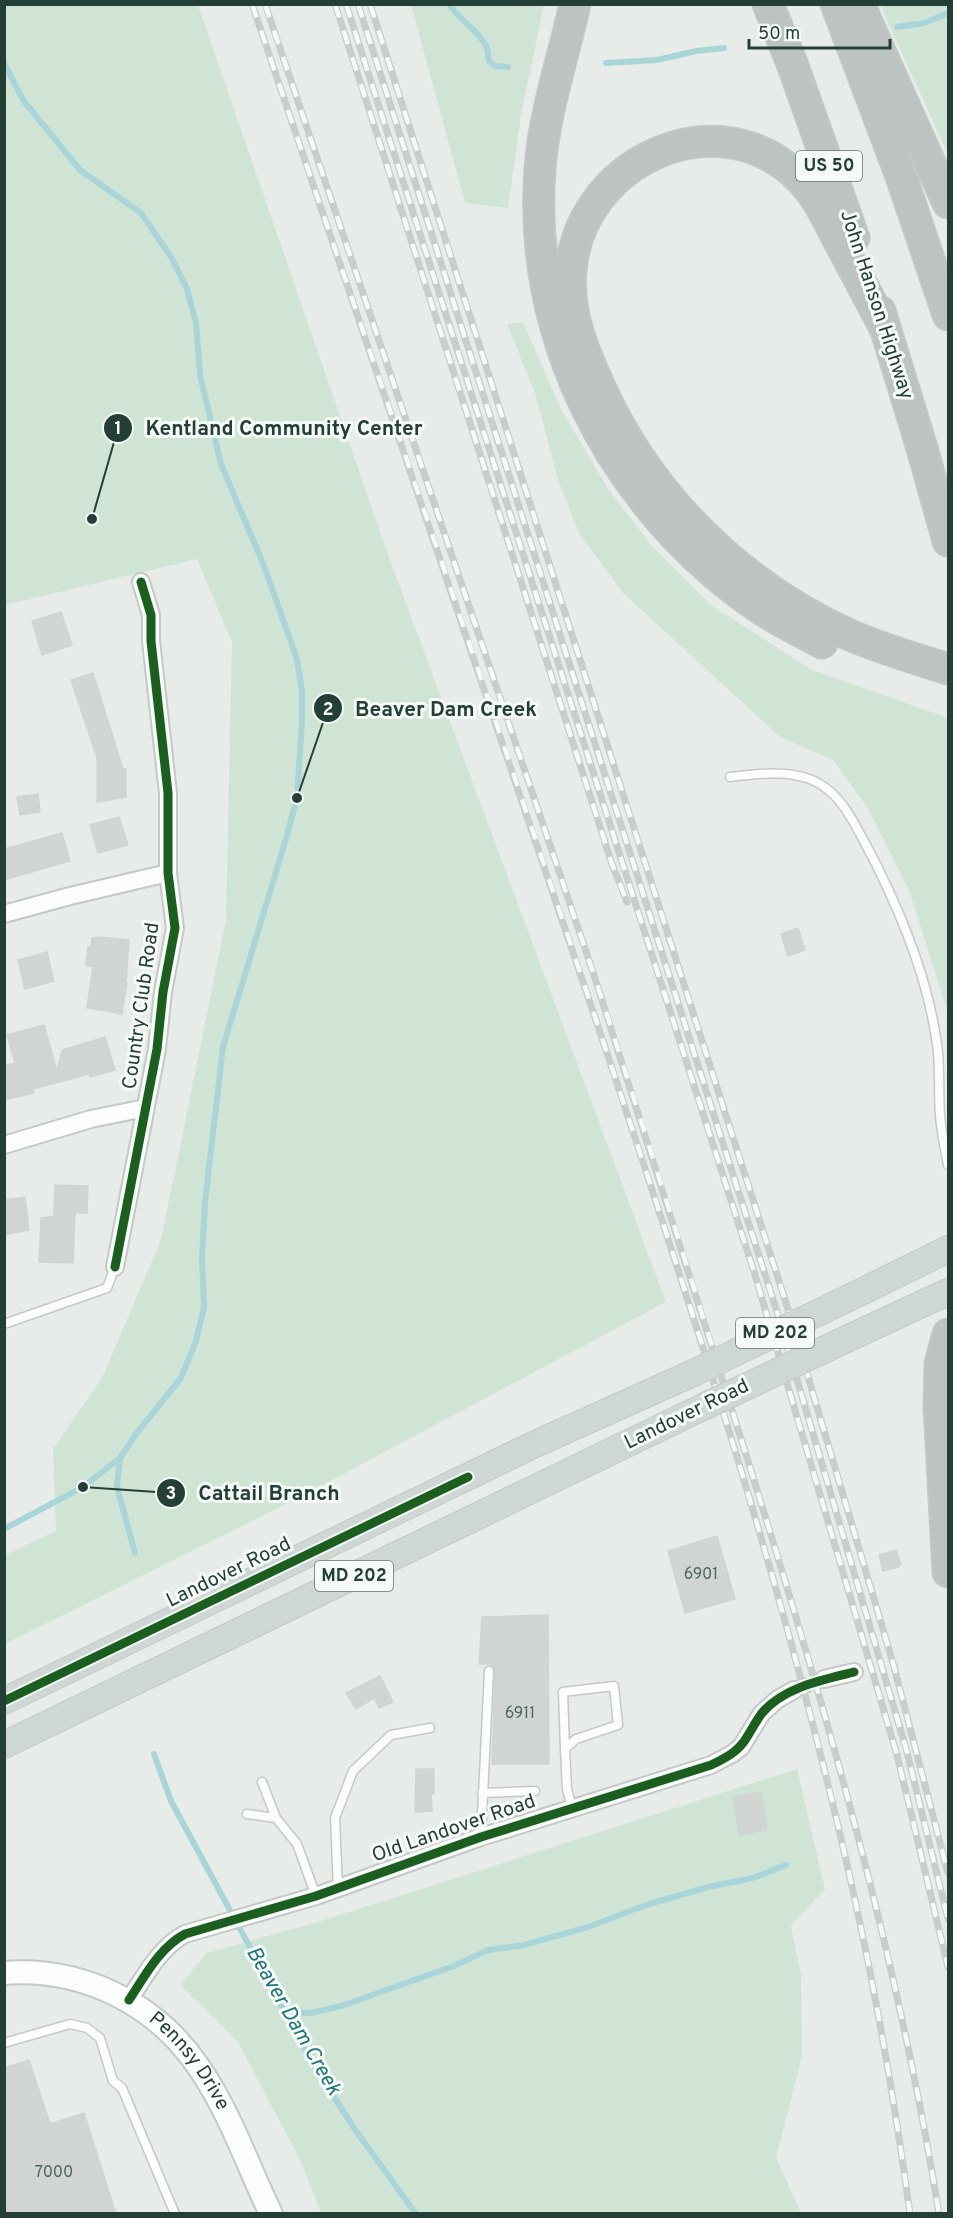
<svg xmlns="http://www.w3.org/2000/svg" width="953" height="2218" font-family="Overpass,sans-serif">
  <rect width="100%" height="100%" fill="#e7ece9"/>
  <path fill="#d0e4d5" d="M5,4L198,5L387,552L666,1302L300,1497L5,1644V1555L56,1531L53,1449L102,1378L161,1240L226,920L232,642L197,559L5,605Z
    M411,5H544L521,116L508,208L465,203Z
    M880,5H948V154Z
    M523,322L561,409L608,489L652,546L711,605L810,669L948,718V1014L910,893L867,807L833,760L780,737L624,594L580,535L558,480L535,393L507,324Z
    M797,1769L825,1889L791,1926L801,1975L802,2057L776,2157L801,2213H321L299,2158L238,2042L180,1985L207,1953L321,1921Z"/>
  <g fill="none" stroke-linecap="round" stroke-linejoin="round">
    <path stroke="#a9d5d8" stroke-width="6" d="M449,4C459,20 478,30 486,46C488,50 488,56 489,61L495,66L508,67
      M897,27L924,23L948,13
      M4,63L23,100L80,170L141,213L171,257L187,289L196,323L200,375L221,464L264,566L297,659L302,691V721L297,798L286,839L223,1047L205,1202L202,1258L204,1307L196,1341L181,1378L136,1434L120,1458L117,1487L135,1553
      M606,63L657,60L696,51L724,48
      M4,1529L83,1487L120,1458
      M154,1754L171,1801L314,2066L356,2131L416,2214
      M285,2012L311,2013L341,2006L454,1966L488,1950L524,1945L588,1927L646,1905L708,1887L753,1878L786,1865"/>
  </g>
  <path fill="#d0d4d2" stroke="#cfd5d2" stroke-width="1.5" d="M61,612L72,645L42,655L32,621Z
    M93,673L123,769H126V797L97,802V758L71,680Z
    M38,794L40,812L20,815L17,797Z
    M119,817L128,845L98,853L90,825Z
    M62,833L70,861L4,880V849Z
    M798,928L805,950L788,956L781,934Z
    M99,937L129,940L126,983H127L122,1014L87,1008L93,966H86L88,947H91L92,938Z
    M47,952L54,981L25,989L18,960Z
    M44,1025L57,1071L62,1050L105,1037L115,1070L90,1077L89,1074L33,1089L34,1093L4,1100V1066L15,1063L7,1035Z
    M55,1185L88,1186L87,1213H75L73,1263L39,1262L41,1218L54,1216Z
    M25,1197L29,1230L4,1235V1200Z
    M717,1536L735,1599L685,1613L668,1551Z
    M896,1550L901,1564H898L899,1567L883,1571L879,1555Z
    M548,1615L549,1764H492L495,1671L491,1664H479L482,1617Z
    M380,1676L393,1702L379,1708L374,1698L356,1709L346,1693Z
    M416,1769H434V1794H431L432,1811L415,1812Z
    M761,1792L767,1830L739,1835L733,1797Z
    M29,2060L50,2124L84,2113L116,2214H4V2068Z"/>
  <g fill="none" stroke-linecap="round" stroke-linejoin="round">
    <path stroke="#c0c9c5" stroke-width="16" stroke-dasharray="16 8" stroke-linecap="butt" d="M794,1690L824,1679"/>
    <defs>
      <path id="lane" d="M730,777C760,773 802,768 827,789C844,802 854,823 864,841C896,901 926,971 936,1038C941,1063 938,1090 940,1115C941,1132 945,1149 948,1165
        M4,1324L107,1288L115,1267
        M565,1749L563,1692L614,1686L618,1725L576,1739L565,1749L567,1789L572,1808
        M262,1782L276,1818
        M482,1793L535,1791
        M247,1814L276,1818L297,1844L316,1896
        M481,1837L489,1671
        M338,1889L335,1818L353,1771L391,1735L430,1728
        M4,2043L70,2024L87,2028L100,2038L113,2081L122,2088L175,2214"/>
      <path id="street" d="M4,914L70,896L168,873
        M4,1145L91,1119L145,1108
        M115,1267L157,1049L163,992L175,928L168,873V793L151,641V615L141,582
        M824,1679L854,1672
        M129,2000C145,1976 159,1948 185,1934L316,1896L481,1837L711,1765L732,1754L741,1747L762,1713L778,1699L794,1690"/>
      <g id="secondary">
        <path id="s1" d="M4,1973C83,1967 157,2004 200,2069C230,2113 248,2166 271,2214"/>
      </g>
      <path id="primary" d="M859,1293L948,1249
        M868,1329L948,1292
        M4,1701L533,1445L691,1374
        M4,1745L703,1407"/>
      <path id="highway" d="M575,4C563,59 544,113 540,169C527,336 610,498 744,597C768,615 795,629 822,643
        M768,4L793,66L854,238
        M836,4L902,179L948,315
        M859,4L948,203
        M880,311L922,448L948,541
        M886,330C871,302 856,273 841,245C828,221 818,196 798,177C716,97 579,162 571,271C567,312 584,353 601,389C651,499 742,587 852,636C883,649 916,659 948,669
        M948,1334L940,1364L939,1406L948,1572"/>
    </defs>
    <use href="#lane" stroke="#c4c9c6" stroke-width="11"/>
    <use href="#street" stroke="#c4c9c6" stroke-width="20"/>
    <use href="#secondary" stroke="#c2c9c6" stroke-width="26"/>
    <use href="#primary" stroke="#c2cac7" stroke-width="28"/>
    <use href="#highway" stroke="#c2cac7" stroke-width="33"/>
    <use href="#lane" stroke="#fbfcfc" stroke-width="8"/>
    <use href="#street" stroke="#fbfcfc" stroke-width="16"/>
    <use href="#secondary" stroke="#fbfcfc" stroke-width="22"/>
    <use href="#primary" stroke="#ced7d4" stroke-width="26"/>
    <use href="#highway" stroke="#bcc3c1" stroke-width="30"/>
    <defs>
      <path id="rail" d="M252,4C371,356 492,707 609,1059C703,1343 799,1635 861,1928C881,2022 897,2118 910,2214
        M265,4L593,972C644,1128 693,1285 742,1442C822,1696 897,1950 939,2214
        M335,4L612,864L627,902
        M346,4L755,1275L897,1755L948,1967
        M358,4L778,1315L907,1752L948,1919
        M370,4L787,1306L893,1663L948,1873"/>
    </defs>
    <use href="#rail" stroke="#c8ccca" stroke-width="7"/>
    <use href="#rail" stroke="#f5faf7" stroke-width="4.5" stroke-dasharray="14" stroke-linecap="butt"/>
    <defs>
      <path id="primary-bridge" d="M691,1374L859,1293
        M703,1407L868,1329"/>
    </defs>
    <use href="#primary-bridge" stroke="#c2cac7" stroke-width="28" stroke-linecap="butt"/>
    <use href="#primary-bridge" stroke="#ced7d4" stroke-width="26"/>
    <defs>
      <path id="cycleway" d="M115,1267L157,1049L163,992L175,928L168,873V793L151,641V615L141,582
        M4,1701L468,1477
        M129,2000C145,1976 159,1948 185,1934L316,1896L481,1837L711,1765C726,1758 739,1751 747,1737C752,1729 756,1721 762,1713C784,1687 822,1680 854,1672"/>
    </defs>
    <use href="#cycleway" stroke="#f5faf7" stroke-width="13"/>
    <use href="#cycleway" stroke="#1b5e20" stroke-width="9"/>
  </g>
  <g text-anchor="middle" dominant-baseline="central" stroke-width="6" stroke-linejoin="round" paint-order="stroke">
    <g font-size="16" fill="#50655e">
      <text x="701" y="1575">6901</text>
      <text x="520" y="1714">6911</text>
      <text x="54" y="2173">7000</text>
    </g>
    <g fill="#f5faf7" stroke="#637770" stroke-width="1.5">
      <rect x="796" y="151" width="66" height="30" rx="4.5"/>
      <rect x="736" y="1318" width="78" height="30" rx="4.5"/>
      <rect x="315" y="1561" width="78" height="30" rx="4.5"/>
    </g>
    <g font-size="18" font-weight="bold" fill="#243f36">
      <text x="829" y="166">US 50</text>
      <text x="775" y="1333">MD 202</text>
      <text x="354" y="1576">MD 202</text>
    </g>
    <g font-size="20" fill="#243f36" stroke="#f5faf7">
      <text transform="translate(876 305) rotate(72)">John Hanson Highway</text>
      <text transform="translate(142 1006) rotate(-82)">Country Club Road</text>
      <text transform="translate(687 1415) rotate(-26)">Landover Road</text>
      <text transform="translate(229 1573) rotate(-26)">Landover Road</text>
      <text transform="translate(454 1829) rotate(-19)">Old Landover Road</text>
      <text stroke="none"><textPath href="#s1" startOffset="216">Pennsy Drive</textPath></text>
    </g>
    <g font-size="21" font-style="italic" fill="#1f727b" stroke="#f5faf7">
      <text transform="translate(293 2021) rotate(60)">Beaver Dam Creek</text>
    </g>
  </g>
  <path fill="none" stroke="#243f36" stroke-width="2" d="M92 519L118 428M297 798L328 708M83 1487L171 1493"/>
  <g fill="#243f36" stroke="#f5faf7" stroke-width="2">
    <circle cx="92" cy="519" r="6"/>
    <circle cx="297" cy="798" r="6"/>
    <circle cx="83" cy="1487" r="6"/>
    <circle cx="118" cy="428" r="15"/>
    <circle cx="328" cy="708" r="15"/>
    <circle cx="171" cy="1493" r="15"/>
  </g>
  <g font-size="18" text-anchor="middle" font-weight="bold" fill="#fff">
    <text x="118" y="434">1</text>
    <text x="328" y="715">2</text>
    <text x="171" y="1499">3</text>
  </g>
  <g font-size="21" text-anchor="middle" font-weight="bold" fill="#243f36" stroke="#f5faf7" stroke-width="6" stroke-linejoin="round" paint-order="stroke">
    <text x="284" y="435">Kentland Community Center</text>
    <text x="446" y="716">Beaver Dam Creek</text>
    <text x="269" y="1500">Cattail Branch</text>
  </g>
  <rect width="953" height="2218" fill="none" stroke="#243f36" stroke-width="12"/>
  <path d="M749 39v9h141v-9" fill="none" stroke="#243f36" stroke-width="3"/>
  <text x="758" y="39" font-size="18" fill="#243f36" stroke="#f5faf7" stroke-width="4.5" paint-order="stroke">50 m</text>
</svg>
